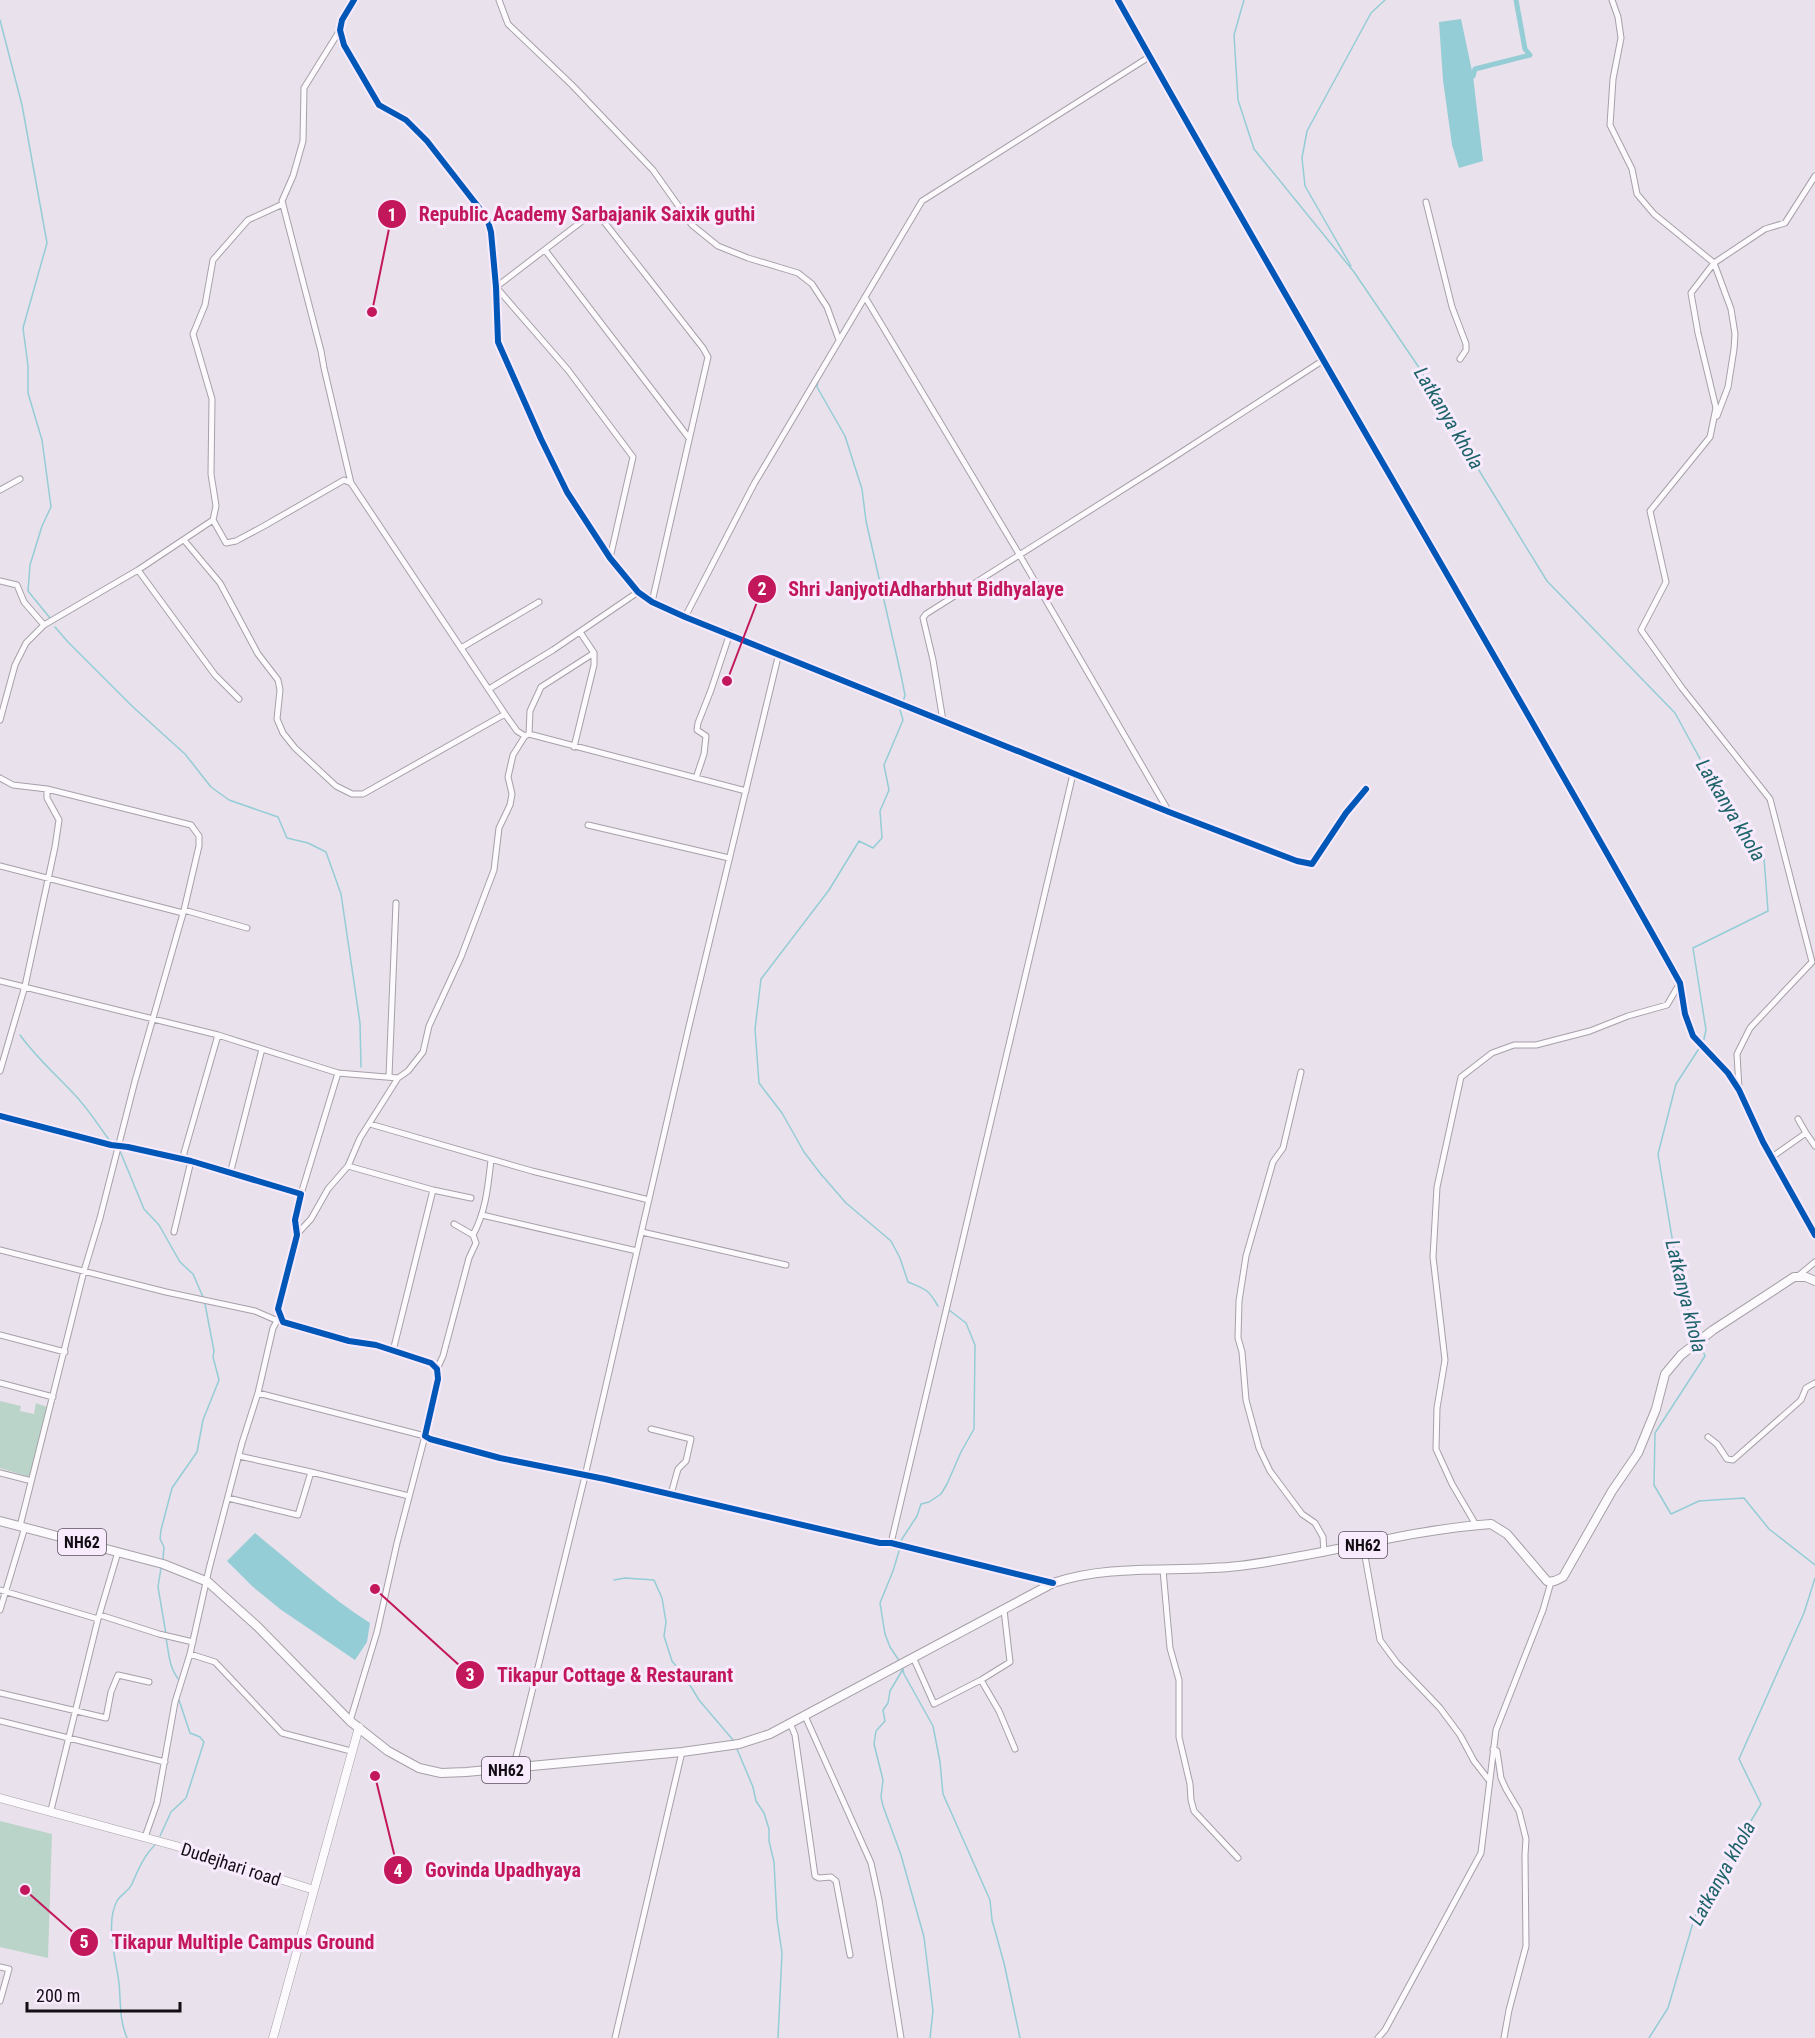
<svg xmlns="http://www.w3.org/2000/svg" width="1815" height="2038" font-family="'Roboto Condensed',sans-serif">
  <rect width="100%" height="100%" fill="#e9e1ec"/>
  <path fill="#bbd4c9" d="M0,1401L21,1406L20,1411L34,1414L36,1403L47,1407L30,1477L0,1468Z
    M0,1821L52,1834L48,1958L0,1947Z"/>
  <path fill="#94cdd6" d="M1461,19L1473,76L1483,161L1459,168L1452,145L1443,80L1439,22Z
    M255,1533C293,1564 328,1596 370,1623L367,1642L355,1660L280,1609L252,1586L227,1561Z"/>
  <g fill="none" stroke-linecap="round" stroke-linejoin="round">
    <path stroke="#94cdd6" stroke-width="1.5" d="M1244,0L1234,35L1238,100L1254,149L1354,272L1420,369L1453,428L1547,581L1675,713L1710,777L1764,858L1768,911L1693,948L1706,1030L1703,1043
      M0,20L22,105L47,243L23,328L28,366V393L42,440L51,507L42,526L30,565L28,591L50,618
      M1351,266L1305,186L1302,158L1307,131L1371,13L1385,0
      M818,380L817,387L845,436L862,489L866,521L901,675L905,695L903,702
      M55,627L68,642L133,707L185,754L211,787L229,800L278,817L287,838L308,843L326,852L341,894L360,1023L361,1067
      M900,710L903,720L884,765L889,790L880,811L882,838L873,848L859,841L829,890L761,979L755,1029L759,1083L782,1113L804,1152L820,1173L846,1203L891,1241L900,1258L908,1282C927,1290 928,1289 938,1306
      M20,1035C35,1056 55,1074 73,1093C87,1107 98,1125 110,1141
      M120,1151L144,1209L159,1225L180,1262L193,1274L203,1297
      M1698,1336L1681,1291L1658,1154L1676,1084L1700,1047
      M1700,1344L1705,1356L1655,1433L1654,1485L1671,1514L1699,1501L1744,1498L1769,1529L1815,1565
      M900,1542L917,1516L921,1504L929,1502L941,1494L947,1484L961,1452L974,1429L975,1345L966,1323L949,1310
      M899,1551L893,1571L880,1603L885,1634L890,1647L900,1662
      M163,1559L164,1547L160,1539L161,1530L172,1488L197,1452L203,1420L219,1380L213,1357L214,1351L205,1304
      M161,1568L158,1587L166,1634
      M614,1580L625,1578L654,1580L662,1598L666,1622L664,1636L672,1661L685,1677L699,1700L733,1740
      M166,1638C169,1654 169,1669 180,1681
      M902,1666L904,1674L933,1726L940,1762L943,1794L990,1900L992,1920L1004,1963L1020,2038
      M903,1669L890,1691L888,1703L883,1710L885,1721L876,1731L874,1744L883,1780L881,1797L883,1806L901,1855L924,1937L933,2011L930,2038
      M737,1749L753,1787L756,1801L764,1813L769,1829V1841L774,1862L777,1919L782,1953L778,2038
      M160,1836L171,1812L186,1798L204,1742L200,1737L190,1733L179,1700
      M127,2038C119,2019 121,2003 119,1983C116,1960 105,1923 117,1901C121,1894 128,1892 132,1884C138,1870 144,1855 156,1844
      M1649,2038L1668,2008L1695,1916L1761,1804L1739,1759L1804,1613L1815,1578"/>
    <path stroke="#94cdd6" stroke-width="5" d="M1473,76L1475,69L1530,55L1525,49L1516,0"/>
    <defs>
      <path id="street" d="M354,0L342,20L340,30L344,45L379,105L406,120L427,141L487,218L491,232L496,287L498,342L541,439L567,492L610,558L638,592L652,602L685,617L1169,812L1297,861L1312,864L1346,813L1366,789
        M499,0L508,24L572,85L653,170L692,225L718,246L748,258L798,273L812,284L827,307L839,340
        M1118,0C1302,329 1496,653 1680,983L1685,1014L1693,1036L1728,1073L1739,1090L1763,1142L1815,1235
        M1612,0L1618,17L1621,38L1613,79L1610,125L1632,169L1637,194L1654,214L1714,263L1731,309L1735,334L1734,349L1728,387L1717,416
        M1426,202L1452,307L1466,344V350L1460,359
        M283,204L248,220L213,260L205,305L193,334L212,399L211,474L216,506L213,520L226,543L236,541L264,526L344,480L351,483
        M545,250L689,438
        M865,297L1019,554L1169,812
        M0,490L20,479
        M184,540L220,583L258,654L278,680L280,690L277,719L283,733L295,748L336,786L352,794H363L505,714
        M610,558L633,457L568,370L496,287L594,212L598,214L703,348L708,357L652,602
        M138,570L215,675L239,699
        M0,581L17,585L24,602L44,625
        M685,617L754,484L922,201L1149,57
        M461,648L539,602
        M489,689L553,650L638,592
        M0,720L15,665L26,643L44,625L138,570L213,520
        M943,721L933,660L923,618L926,614L1171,459L1322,361
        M529,734L530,711L541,687L594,653
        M525,736L529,734L746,791
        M574,747L594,665V653L580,632
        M0,778L13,785L47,789V798L59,820L55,847L25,986L0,1071
        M696,778L704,754L706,736L697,730L698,723L711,690L730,633
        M588,825L729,858
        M0,866L183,913
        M184,910L247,928
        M0,981L218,1035L338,1073
        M1301,1072L1283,1148L1273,1162L1246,1256L1239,1301L1238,1338L1242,1352L1246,1400L1259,1448L1270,1471L1302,1514L1315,1523L1323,1537L1324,1553
        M389,1076L396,903
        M1739,1089L1737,1054L1750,1028L1812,962L1770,799L1682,688L1641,630L1666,582L1650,511L1710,437L1716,408L1698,333L1691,293L1714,263L1765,229L1785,223L1815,176
        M0,1116L111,1145L128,1147L191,1161L301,1194L295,1220L297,1235L278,1309L283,1322L349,1341L376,1345L431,1363L437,1369L438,1379L425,1436L430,1439L500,1458L605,1479L880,1543H891L1051,1583
        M1798,1119L1806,1133
        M370,1124L532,1171L649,1200
        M1772,1157L1806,1133L1815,1146
        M348,1166L433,1190L471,1198
        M230,1174L262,1049
        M301,1194L338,1073L398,1078L408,1071L423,1052L429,1026L461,957L494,870L499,828L510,805L512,794L508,777L513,755L525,736L517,731L505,714L351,483L324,368L321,351L282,201L293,176L303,141L304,88L340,30
        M482,1215L637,1251
        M174,1232L191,1161L184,1158V1153L218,1035
        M642,1232L786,1265
        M297,1234L311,1219L328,1189L348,1166L360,1138L398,1078
        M473,1235C486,1211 488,1186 491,1160
        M0,1250L166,1292L255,1311L278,1321
        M1798,1276L1815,1262
        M0,1335L65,1352
        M393,1351L433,1190
        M437,1369L443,1356L469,1258L476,1243L473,1235L454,1224
        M0,1383L53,1397
        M258,1393L425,1436L397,1543L377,1632L350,1721
        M651,1429L691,1439L686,1461L678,1469L671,1494
        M1708,1437L1717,1444L1727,1459L1733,1460L1801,1400L1806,1388L1815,1383
        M239,1456L311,1472
        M0,1473L28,1480
        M228,1498L298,1515L311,1472L409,1496
        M1476,1525L1452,1484L1436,1449L1437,1408L1445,1360L1433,1257L1437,1187L1461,1077L1492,1053L1514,1045H1536L1590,1031L1628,1016L1667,1005L1680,983
        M20,1526L84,1271L100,1218L135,1081L184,910L199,846V836L191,825L47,789
        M891,1543L1073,774
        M1363,1545L1380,1640L1397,1663L1440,1708L1460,1735L1474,1761L1488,1779
        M1163,1570L1170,1648L1179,1680V1737L1190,1784L1191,1800L1194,1811L1238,1858
        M0,1590L98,1619
        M0,1610L25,1527
        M100,1615L159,1634L193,1642
        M190,1654L215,1662L282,1733L351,1751
        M913,1657L934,1704L981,1680L1010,1662L1004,1610
        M981,1680L999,1711L1015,1749
        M0,1693L106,1718L111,1692L118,1675L149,1682
        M805,1716L871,1863L879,1900L901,2038
        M0,1721L165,1762
        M790,1723L795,1735L815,1876L819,1878L831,1877L836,1881L850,1955
        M1493,1749L1497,1751L1501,1778L1506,1789L1519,1811L1526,1839L1525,1855L1526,1946L1509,2010L1504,2038
        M513,1769L585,1476L689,1026L778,657L782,655
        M51,1810L98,1619L118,1552
        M145,1837L157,1803L175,1702L190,1654L209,1569L242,1443L258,1393L273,1328L277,1321
        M0,1967L9,1969L0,2001
        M615,2038L682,1752
        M1378,2038L1385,2030L1481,1853L1496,1730L1543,1610L1551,1582"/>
      <path id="secondary" d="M0,1798L176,1846L314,1890L273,2038
        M314,1890L359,1727"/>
      <path id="primary" d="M0,1521L163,1564L208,1582L258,1627L350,1721L388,1751L419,1768L441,1773L466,1772L682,1752L739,1744L770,1734L1053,1583C1112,1563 1178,1573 1239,1566C1323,1556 1406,1530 1491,1524L1507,1534L1547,1581C1553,1583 1557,1580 1563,1577L1612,1491L1638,1453L1656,1409L1665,1374L1681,1355L1713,1330L1794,1277H1806L1815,1281"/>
    </defs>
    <use href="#street" stroke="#a6a0a8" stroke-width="7"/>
    <use href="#secondary" stroke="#a6a0a8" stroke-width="9"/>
    <use href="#primary" stroke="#a6a0a8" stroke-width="10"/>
    <use href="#street" stroke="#fcfafc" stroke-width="5"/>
    <use href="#secondary" stroke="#fcfafc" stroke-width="8"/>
    <use href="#primary" stroke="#fcfafc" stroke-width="8"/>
    <defs>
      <path id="cycleway" d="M354,0L342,20L340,30L344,45L379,105L406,120L427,141L487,218L491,232L496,287L498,342L541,439L567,492L610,558L638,592L652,602L685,617L1169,812L1297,861L1312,864L1346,813L1366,789
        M1118,0C1302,329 1496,653 1680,983L1685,1014L1693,1036L1728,1073L1739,1090L1763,1142L1815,1235
        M0,1116L111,1145L128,1147L191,1161L301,1194L295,1220L297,1235L278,1309L283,1322L349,1341L376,1345L431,1363L437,1369L438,1379L425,1436L430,1439L500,1458L605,1479L880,1543H891L1053,1583"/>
    </defs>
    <use href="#cycleway" stroke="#f9ebfe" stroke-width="10"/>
    <use href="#cycleway" stroke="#0057b8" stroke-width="6"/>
  </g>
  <g text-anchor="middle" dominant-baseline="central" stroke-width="6" stroke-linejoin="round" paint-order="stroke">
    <g fill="#f9ebfe" stroke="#58505a" stroke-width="1.5">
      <rect x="58" y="1529" width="48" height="26" rx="4.5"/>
      <rect x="1339" y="1532" width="48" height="26" rx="4.5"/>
      <rect x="482" y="1757" width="48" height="26" rx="4.5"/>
    </g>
    <g font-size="16" font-weight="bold" fill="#130e14">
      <text x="82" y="1542">NH62</text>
      <text x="1363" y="1545">NH62</text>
      <text x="506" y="1770">NH62</text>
    </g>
    <g font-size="18" fill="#130e14" stroke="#f9ebfe">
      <text transform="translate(231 1864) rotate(18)">Dudejhari road</text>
    </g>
    <g font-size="20" font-style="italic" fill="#1d6369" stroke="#f9ebfe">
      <text transform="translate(1449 418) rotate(59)">Latkanya khola</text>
      <text transform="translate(1731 810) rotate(59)">Latkanya khola</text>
      <text transform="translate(1686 1296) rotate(76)">Latkanya khola</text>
      <text transform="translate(1722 1873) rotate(-61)">Latkanya khola</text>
    </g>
  </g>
  <path fill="none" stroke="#c2185b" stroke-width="2" d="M372 312L392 214M727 681L762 589M375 1589L470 1675M375 1776L398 1870M25 1890L84 1942"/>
  <g fill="#c2185b" stroke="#f9ebfe" stroke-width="2">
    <circle cx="372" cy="312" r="6"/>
    <circle cx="727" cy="681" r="6"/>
    <circle cx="375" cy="1589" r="6"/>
    <circle cx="375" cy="1776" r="6"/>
    <circle cx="25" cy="1890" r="6"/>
    <circle cx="392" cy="214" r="15"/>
    <circle cx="762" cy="589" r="15"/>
    <circle cx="470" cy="1675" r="15"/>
    <circle cx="398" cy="1870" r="15"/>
    <circle cx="84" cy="1942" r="15"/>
  </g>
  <g font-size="18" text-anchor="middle" font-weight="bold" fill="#fff">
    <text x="392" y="221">1</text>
    <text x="762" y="595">2</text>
    <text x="470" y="1681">3</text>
    <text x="398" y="1877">4</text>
    <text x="84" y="1948">5</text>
  </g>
  <g font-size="20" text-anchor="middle" font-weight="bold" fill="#c2185b" stroke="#f9ebfe" stroke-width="6" stroke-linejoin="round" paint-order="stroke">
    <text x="587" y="221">Republic Academy Sarbajanik Saixik guthi</text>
    <text x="926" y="596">Shri JanjyotiAdharbhut Bidhyalaye</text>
    <text x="615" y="1682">Tikapur Cottage &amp; Restaurant</text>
    <text x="503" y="1877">Govinda Upadhyaya</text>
    <text x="243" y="1949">Tikapur Multiple Campus Ground</text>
  </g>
  <path d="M27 2002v9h153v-9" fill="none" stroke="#130e14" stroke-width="3"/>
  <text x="36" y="2002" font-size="18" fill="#130e14" stroke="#f9ebfe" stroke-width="4.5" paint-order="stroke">200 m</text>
</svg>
